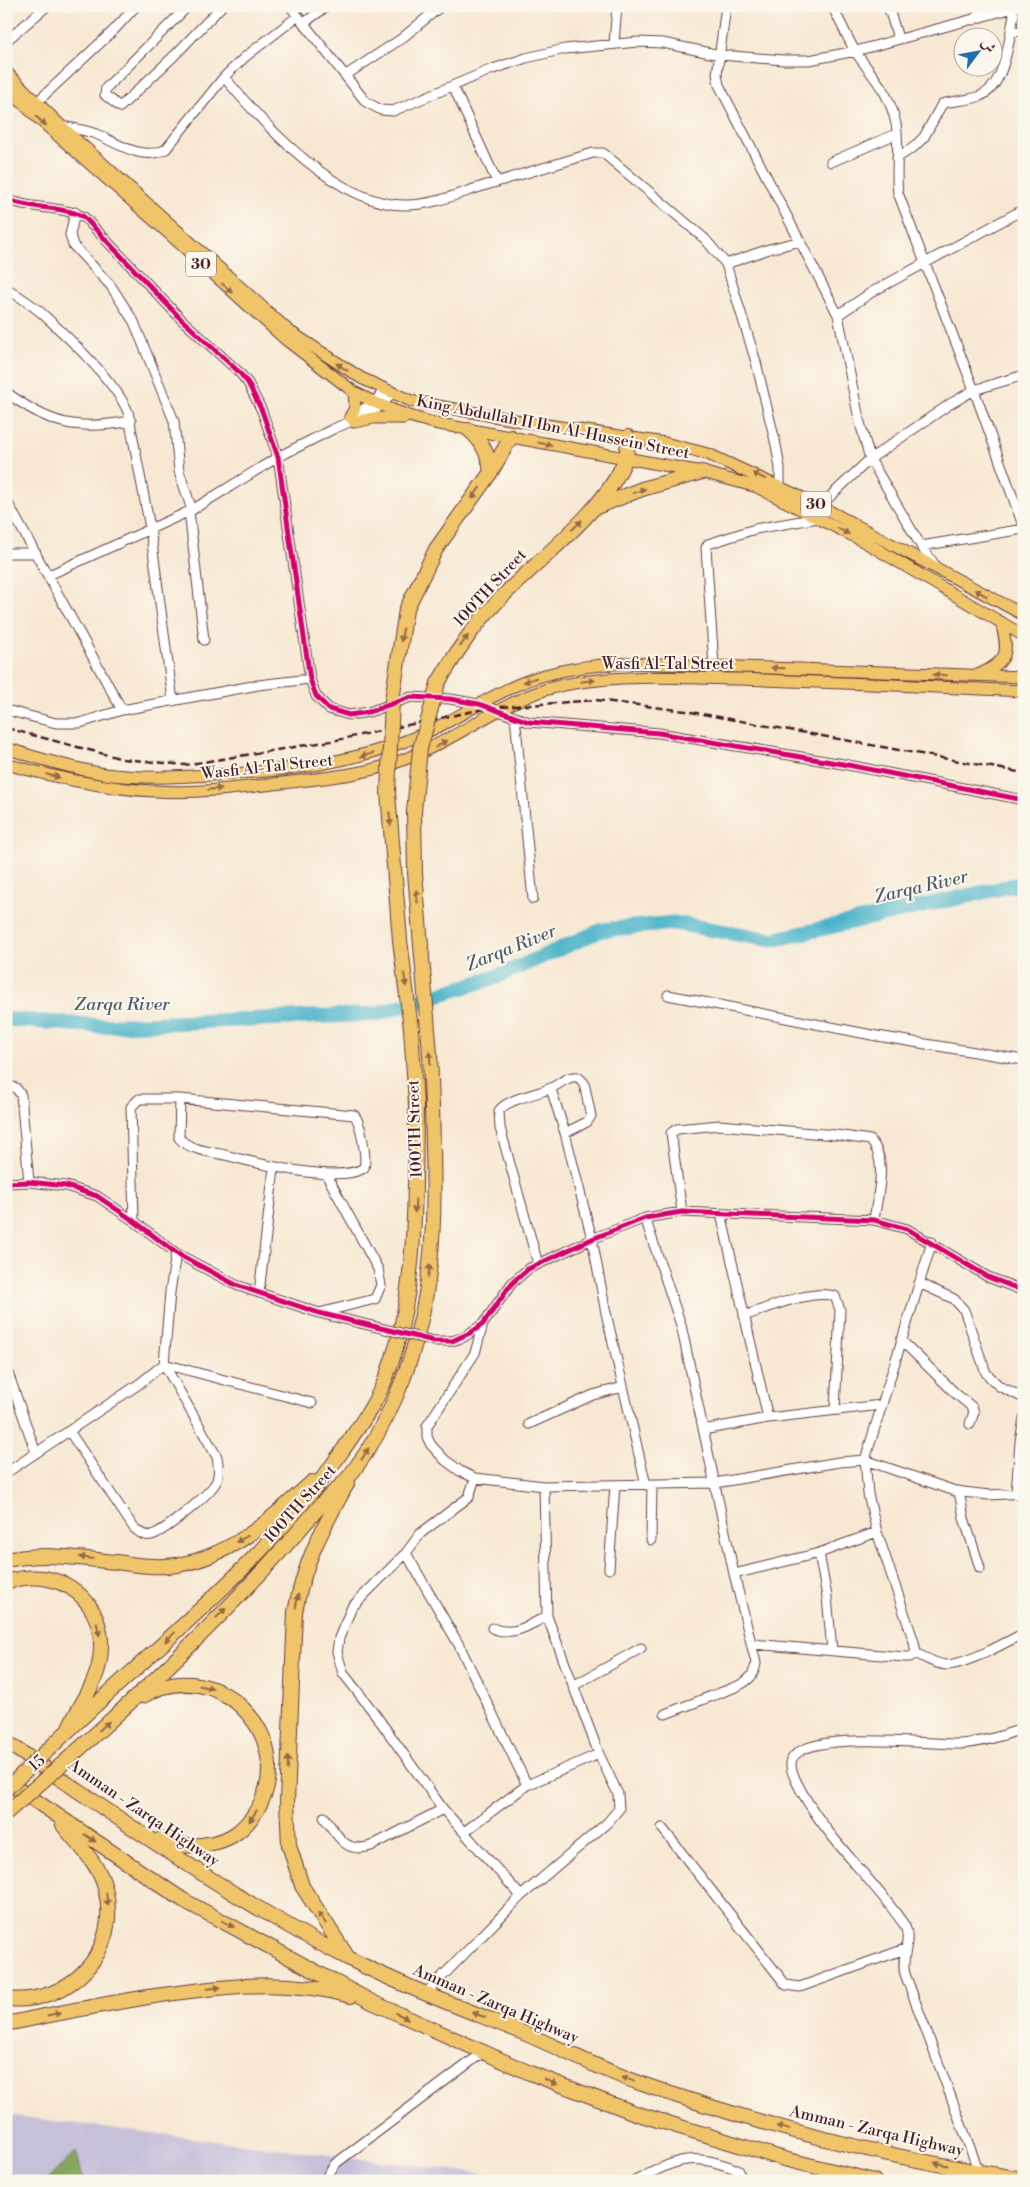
<svg xmlns="http://www.w3.org/2000/svg" width="1030" height="2187" font-family="'Libre Bodoni',Amiri,serif">
  <rect width="100%" height="100%" fill="#fbf7ec"/>
  <filter id="ink" filterUnits="userSpaceOnUse"><feTurbulence type="fractalNoise" baseFrequency=".02" numOctaves="2"/><feDisplacementMap in="SourceGraphic" scale="10" xChannelSelector="R" yChannelSelector="G"/><feConvolveMatrix kernelMatrix="1 2 1 2 8 2 1 2 1" color-interpolation-filters="sRGB"/></filter>
  <filter id="wash" filterUnits="userSpaceOnUse"><feTurbulence type="fractalNoise" baseFrequency=".0096" numOctaves="4" result="noise"/><feDisplacementMap in="SourceGraphic" scale="20" xChannelSelector="R" yChannelSelector="G"/><feGaussianBlur stdDeviation="1.12" result="paint"/><feColorMatrix in="noise" values="0 0 0 0 0 0 0 0 0 0 0 0 0 0 0 0 0 1.4 0 .05"/><feComposite in="paint" operator="in"/></filter>
  <g filter="url(#wash)">
    <rect width="100%" height="100%" fill="#f7e8d3"/>
    <path fill="#c7c0d9" d="M6,2115L543,2181H6Z"/>
    <path fill="#84a75c" stroke="#676344" d="M76,2152L84,2181H46Z"/>
    <g fill="none" stroke-linecap="round" stroke-linejoin="round">
      <path stroke="#4cb4ca" stroke-width="15" d="M6,1019L100,1026L376,1014L496,977L602,930L674,923L772,940L1024,883"/>
    </g>
  </g>
  <g filter="url(#ink)">
    <g fill="none" stroke-linecap="round" stroke-linejoin="round">
      <defs>
        <path id="minor" d="M188,6L106,88L105,95L120,107L175,55L222,6
          M290,6L366,102L381,110L393,111L490,70L526,58L565,49L638,42L663,43L720,55L784,60H809L856,51L1021,6
          M726,6L717,74L719,85L838,315L859,419L870,459L921,546L937,568
          M832,6C840,21 847,37 855,51C873,78 889,90 896,124C900,146 895,170 898,193L974,390L1024,528
          M888,6L898,38
          M974,20L983,6
          M304,23L327,6
          M1011,31L1024,32
          M6,41L47,6
          M614,43L617,6
          M346,75L401,39L441,6
          M224,77C265,126 338,206 406,205C432,205 458,194 483,186C520,175 557,164 593,153H603L608,157L705,239L726,264L756,362L776,445L780,468V487
          M453,86L497,182
          M36,103L114,30L136,6
          M61,126C73,128 85,130 96,134C118,143 142,162 166,149L224,77L245,57L298,16
          M897,158L914,147L924,137L942,104C955,100 968,101 980,96C1006,87 1010,33 1015,9
          M831,162L896,134
          M6,199C31,210 60,205 84,217L182,320L239,372L248,383L262,411L278,457L310,679L316,696L329,709L349,715L369,712L411,697L450,699L479,704L529,722L659,733L843,764L1024,800
          M75,212L70,235L73,245L111,286L134,322L174,421L179,471L192,510
          M726,264L769,249L801,241
          M6,288C20,297 35,306 47,318C71,340 116,383 128,412L150,528L173,701
          M838,315L872,292L1024,209
          M6,392C50,425 77,431 131,421
          M350,417L374,403L385,389
          M6,500L122,710
          M820,506L870,459L950,404L974,390L1024,375
          M189,511L204,640
          M921,546L1024,529
          M6,553H36
          M49,575L192,510L278,457L333,429L368,414L381,406L392,393
          M714,666L706,548L708,544L755,529L818,518
          M6,710L56,723H80L122,710L258,685L310,679
          M515,717L533,899
          M668,995L877,1036L1024,1060
          M6,1085L16,1088L21,1095L29,1182
          M551,1089L565,1133L592,1239L606,1313L646,1485
          M180,1099L354,1115C361,1122 367,1158 364,1168C339,1184 254,1163 225,1155C211,1152 189,1150 179,1138Z
          M6,1183L29,1182L66,1186L97,1196L134,1221L176,1253L236,1285L319,1313L360,1323
          M682,1212L671,1133L677,1129L719,1125L836,1135L870,1140C889,1160 877,1196 874,1220
          M721,1214L768,1418
          M645,1218L681,1325L734,1574L756,1663C754,1676 749,1680 738,1686L665,1714
          M134,1221L131,1107L139,1099H180
          M538,1264L500,1128L499,1111C505,1099 540,1094 553,1087C561,1083 569,1075 578,1077L584,1083L591,1116L587,1122L565,1133
          M919,1283L954,1299L964,1310L986,1373L999,1386L1024,1398
          M259,1293L274,1168
          M319,1313L375,1299L381,1285L378,1269L326,1174
          M744,1316C768,1308 811,1289 835,1296L840,1310L835,1410
          M483,1324L475,1353L427,1426V1437L431,1445L445,1460L460,1471L475,1478L544,1486L715,1483L839,1462L865,1460L955,1491L989,1495L1024,1493
          M901,1340L955,1393L972,1407L974,1412L970,1424
          M452,1341L464,1337L483,1324L512,1283L528,1269L592,1239L645,1218L682,1212L874,1220L907,1229L988,1277L1024,1291
          M164,1364L312,1403
          M6,1367L36,1453
          M529,1424L593,1395L623,1387
          M703,1430L768,1418L881,1405
          M69,1431L134,1528C139,1532 144,1537 151,1535C163,1533 213,1492 217,1480C220,1472 218,1465 217,1457L164,1364
          M6,1473L139,1384L164,1364L170,1292L176,1253
          M475,1478L469,1497L421,1533L406,1553L459,1645L527,1785
          M959,1491L964,1518L980,1568
          M1016,1493L1020,1442L1024,1418
          M651,1540L652,1486
          M406,1553L352,1607L339,1638L337,1652L343,1673L375,1714L443,1809L521,1896
          M819,1553L827,1597L832,1650
          M609,1569L615,1485
          M734,1574L819,1553L877,1532
          M492,1628C513,1637 528,1626 547,1616
          M752,1644L905,1657H910L916,1653L914,1642L877,1532L868,1494L865,1460L932,1242
          M916,1653C925,1658 937,1665 948,1665C969,1663 1005,1643 1024,1633
          M573,1686L641,1648
          M324,1817C338,1836 345,1854 371,1846L443,1809
          M662,1828L786,1985L800,1987L905,1949
          M464,1832L527,1785L599,1754
          M426,1993L521,1896L607,1823L619,1809L618,1794L599,1754L547,1616L544,1486
          M979,2172L905,1974C900,1958 912,1942 905,1926C871,1876 823,1836 796,1781C793,1774 789,1766 792,1759C807,1729 931,1745 962,1744C984,1742 1003,1736 1024,1728
          M324,2181L335,2164L482,2053
          M635,2181C665,2166 682,2153 717,2163C724,2165 732,2167 739,2171L741,2181"/>
        <path id="major" d="M6,72L61,126L289,331L361,378L411,401L515,420L665,443L708,454L820,506L1024,615
          M6,87L38,118L164,229L285,339L354,392C380,406 405,416 434,423L702,472L757,487L863,541L1024,636
          M350,417L355,408L354,392
          M354,422L374,418H404
          M978,675C1009,661 1009,653 1001,622
          M6,748C39,759 71,768 105,774C142,779 177,777 214,775C287,771 358,763 425,733C457,719 486,698 519,684C554,669 592,665 630,663L1024,677
          M6,764C55,777 105,789 155,791C200,794 246,787 291,782C332,777 369,774 408,758C467,735 509,693 574,683C628,674 682,678 736,679C832,682 928,686 1024,691"/>
        <path id="highway" d="M469,430C482,441 489,454 491,472
          M594,508L642,489L702,472
          M438,683C455,655 471,629 493,606C533,563 604,513 625,460C628,453 627,444 628,437
          M392,700L406,610L436,549L491,472L511,437
          M347,1484C322,1530 305,1559 295,1612L287,1802L289,1845L302,1886L347,1956
          M6,1560C46,1552 77,1558 116,1562C136,1565 157,1568 177,1565C232,1556 273,1518 312,1482
          M6,1582C60,1564 109,1601 100,1659C97,1682 81,1704 70,1725
          M143,1696C218,1651 303,1741 255,1813C244,1829 232,1839 213,1843C195,1847 177,1847 161,1839
          M6,1742C118,1817 228,1897 348,1958C404,1987 465,2009 524,2033C563,2050 602,2070 642,2084C766,2127 895,2160 1024,2179
          M50,1748C149,1651 264,1566 343,1450C360,1425 378,1401 388,1372C418,1292 415,1190 416,1104
          M68,1759C156,1680 243,1598 319,1507C330,1494 345,1484 354,1470C386,1427 410,1371 421,1319C437,1249 434,1177 432,1107
          M6,1781L183,1900L372,2002L530,2073L635,2113L784,2159L874,2181
          M6,1999C70,2006 122,1951 105,1888C98,1862 78,1845 63,1825
          M6,2024C53,2014 100,2005 148,1997C216,1987 284,1977 351,1996"/>
      </defs>
      <use href="#minor" stroke="#643d44" stroke-width="11"/>
      <use href="#major" stroke="#643d44" stroke-width="13"/>
      <use href="#highway" stroke="#643d44" stroke-width="16"/>
      <use href="#minor" stroke="#fff" stroke-width="9"/>
      <use href="#major" stroke="#f0c469" stroke-width="11"/>
      <use href="#highway" stroke="#f0c469" stroke-width="14"/>
      <path stroke="#4a1f2b" stroke-width="2.5" stroke-dasharray="8 4" stroke-linecap="butt" d="M6,728L123,759L185,765L337,740L488,708L596,700L686,711L1024,773"/>
      <defs>
        <path id="minor-bridge" d="M360,1323L434,1341H452"/>
        <path id="highway-bridge" d="M392,700L388,793L400,940L411,1029L416,1104
          M432,1107L430,1054L415,873L414,811L420,749L438,683
          M6,1789L50,1748
          M6,1813L68,1759"/>
      </defs>
      <use href="#minor-bridge" stroke="#643d44" stroke-width="11" stroke-linecap="butt"/>
      <use href="#highway-bridge" stroke="#643d44" stroke-width="16" stroke-linecap="butt"/>
      <use href="#minor-bridge" stroke="#fff" stroke-width="9"/>
      <use href="#highway-bridge" stroke="#f0c469" stroke-width="14"/>
      <defs>
        <path id="cycleway" d="M6,199C31,210 60,205 84,217L182,320L239,372L248,383L262,411L278,457L310,679L316,696L329,709L349,715L369,712L411,697L450,699L479,704L529,722L659,733L843,764L1024,800
          M6,1183L29,1182L66,1186L97,1196L134,1221L176,1253L236,1285L319,1313L434,1341H452L472,1332L483,1324L512,1283L528,1269L592,1239L645,1218L682,1212L874,1220L907,1229L988,1277L1024,1291"/>
      </defs>
      <use href="#cycleway" stroke="#fbf7ec" stroke-width="8"/>
      <use href="#cycleway" stroke="#d6006c" stroke-width="5"/>
    </g>
    <defs><path id="oneway-solid" d="M-6-.8H1V-3.2L6.5 0L1 3.2V.8H-6Z" transform="scale(1.25)"/></defs>
    <g fill="#956947">
      <use href="#oneway-solid" transform="translate(41 121) rotate(41)"/>
      <use href="#oneway-solid" transform="translate(227 288) rotate(42)"/>
      <use href="#oneway-solid" transform="translate(342 367) rotate(-147)"/>
      <use href="#oneway-solid" transform="translate(545 444) rotate(11)"/>
      <use href="#oneway-solid" transform="translate(759 476) rotate(-154)"/>
      <use href="#oneway-solid" transform="translate(639 491) rotate(-20)"/>
      <use href="#oneway-solid" transform="translate(476 493) rotate(126)"/>
      <use href="#oneway-solid" transform="translate(577 525) rotate(-44)"/>
      <use href="#oneway-solid" transform="translate(843 531) rotate(28)"/>
      <use href="#oneway-solid" transform="translate(981 593) rotate(-152)"/>
      <use href="#oneway-solid" transform="translate(402 635) rotate(99)"/>
      <use href="#oneway-solid" transform="translate(464 641) rotate(-54)"/>
      <use href="#oneway-solid" transform="translate(778 668) rotate(-178)"/>
      <use href="#oneway-solid" transform="translate(940 675) rotate(-178)"/>
      <use href="#oneway-solid" transform="translate(530 680) rotate(161)"/>
      <use href="#oneway-solid" transform="translate(588 681) rotate(-6)"/>
      <use href="#oneway-solid" transform="translate(441 744) rotate(-31)"/>
      <use href="#oneway-solid" transform="translate(367 755) rotate(162)"/>
      <use href="#oneway-solid" transform="translate(53 776) rotate(14)"/>
      <use href="#oneway-solid" transform="translate(215 789) rotate(-5)"/>
      <use href="#oneway-solid" transform="translate(390 819) rotate(85)"/>
      <use href="#oneway-solid" transform="translate(417 896) rotate(-94)"/>
      <use href="#oneway-solid" transform="translate(405 980) rotate(83)"/>
      <use href="#oneway-solid" transform="translate(430 1058) rotate(-93)"/>
      <use href="#oneway-solid" transform="translate(415 1206) rotate(93)"/>
      <use href="#oneway-solid" transform="translate(429 1271) rotate(-81)"/>
      <use href="#oneway-solid" transform="translate(365 1454) rotate(-58)"/>
      <use href="#oneway-solid" transform="translate(242 1539) rotate(150)"/>
      <use href="#oneway-solid" transform="translate(86 1558) rotate(-172)"/>
      <use href="#oneway-solid" transform="translate(297 1601) rotate(-79)"/>
      <use href="#oneway-solid" transform="translate(221 1613) rotate(-46)"/>
      <use href="#oneway-solid" transform="translate(98 1629) rotate(78)"/>
      <use href="#oneway-solid" transform="translate(170 1637) rotate(137)"/>
      <use href="#oneway-solid" transform="translate(206 1687) rotate(12)"/>
      <use href="#oneway-solid" transform="translate(104 1726) rotate(-42)"/>
      <use href="#oneway-solid" transform="translate(288 1763) rotate(-88)"/>
      <use href="#oneway-solid" transform="translate(253 1816) rotate(125)"/>
      <use href="#oneway-solid" transform="translate(90 1838) rotate(33)"/>
      <use href="#oneway-solid" transform="translate(107 1899) rotate(82)"/>
      <use href="#oneway-solid" transform="translate(322 1918) rotate(-123)"/>
      <use href="#oneway-solid" transform="translate(228 1924) rotate(28)"/>
      <use href="#oneway-solid" transform="translate(214 1988) rotate(-7)"/>
      <use href="#oneway-solid" transform="translate(54 2014) rotate(-11)"/>
      <use href="#oneway-solid" transform="translate(479 2015) rotate(-158)"/>
      <use href="#oneway-solid" transform="translate(402 2016) rotate(25)"/>
      <use href="#oneway-solid" transform="translate(628 2079) rotate(-158)"/>
      <use href="#oneway-solid" transform="translate(551 2082) rotate(22)"/>
      <use href="#oneway-solid" transform="translate(783 2128) rotate(-164)"/>
      <use href="#oneway-solid" transform="translate(941 2164) rotate(-168)"/>
    </g>
  </g>
  <g text-anchor="middle" dominant-baseline="central" stroke-width="4" stroke-linejoin="round" paint-order="stroke">
    <g fill="#fbf7ec" stroke="#7f6065" stroke-width="1">
      <rect x="186" y="251.5" width="30" height="25" rx="4"/>
      <rect x="801" y="491.5" width="30" height="25" rx="4"/>
    </g>
    <g font-size="15" font-weight="bold" fill="#4a1f2b">
      <text x="201" y="264">30</text>
      <text x="816" y="504">30</text>
    </g>
    <g font-size="16" fill="#4a1f2b" stroke="#fbf7ec">
      <text transform="translate(553 427) rotate(11)">King Abdullah II Ibn Al-Hussein Street</text>
      <text transform="translate(490 588) rotate(-47)">100TH Street</text>
      <text x="668" y="664">Wasfi Al-Tal Street</text>
      <text transform="translate(267 767) rotate(-6)">Wasfi Al-Tal Street</text>
      <text transform="translate(415 1129) rotate(-92)">100TH Street</text>
      <text transform="translate(300 1504) rotate(-48)">100TH Street</text>
      <text transform="translate(37 1763) rotate(-41)">15</text>
      <text transform="translate(144 1813) rotate(34)">Amman - Zarqa Highway</text>
      <text transform="translate(496 2004) rotate(23)">Amman - Zarqa Highway</text>
      <text transform="translate(877 2131) rotate(13)">Amman - Zarqa Highway</text>
    </g>
    <g font-size="18" font-style="italic" fill="#4b5b6b" stroke="#fbf7ec">
      <text transform="translate(921 887) rotate(-13)">Zarqa River</text>
      <text transform="translate(511 948) rotate(-22)">Zarqa River</text>
      <text x="122" y="1004">Zarqa River</text>
    </g>
  </g>
  <rect width="1030" height="2187" fill="none" stroke="#fbf7ec" stroke-width="25"/>
  <g transform="translate(978 52) rotate(58)"><circle r="24" fill="#fbf7ec" stroke="#b4a19f"/>
  <path d="M0-4L9 19L0 12L-9 19Z" fill="#1f6fb2"/>
  <text y="-8" font-size="14" font-weight="bold" text-anchor="middle" fill="#4a1f2b">ش</text>
  </g>
</svg>
